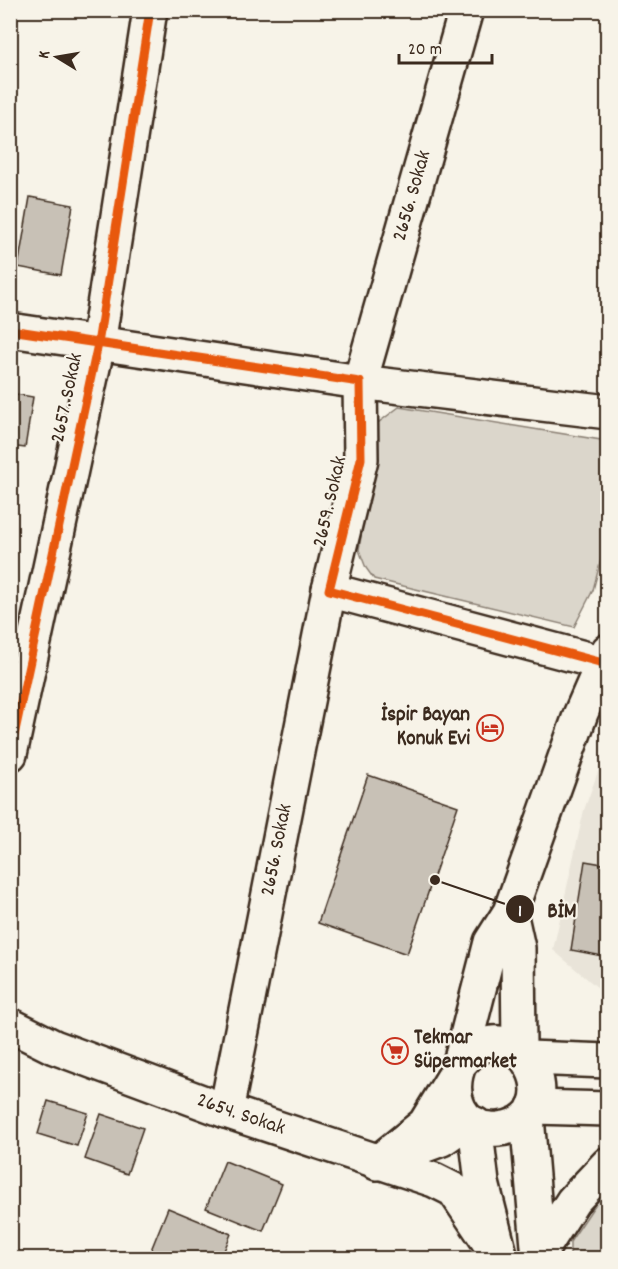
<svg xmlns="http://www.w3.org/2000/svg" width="618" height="1269" font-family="Dekko,sans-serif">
  <rect width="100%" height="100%" fill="#f7f3e8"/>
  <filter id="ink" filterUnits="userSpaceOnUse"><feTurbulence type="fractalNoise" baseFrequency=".0167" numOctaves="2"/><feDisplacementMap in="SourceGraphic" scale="12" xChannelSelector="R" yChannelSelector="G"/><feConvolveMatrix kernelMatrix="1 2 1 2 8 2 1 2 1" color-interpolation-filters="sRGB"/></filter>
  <g filter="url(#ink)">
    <path fill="#e9e4d9" d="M607,747V991L598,988L553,950L584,810Z"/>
    <path fill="#dbd6cb" stroke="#8b8074" stroke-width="1.5" d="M399,407L607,441V537L593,590L574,627L374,579L366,568L359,550L378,423Z
      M607,1187V1258H570V1242Z"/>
    <path fill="#c8c1b6" stroke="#3b2a1e" stroke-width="1.5" d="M30,197L73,205L61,275L18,267Z
      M10,393L33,397L25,448L10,446Z
      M368,775L458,806L407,954L318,923Z
      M585,861L608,865V957L571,950Z
      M48,1101L88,1113L77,1146L38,1134Z
      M101,1114L143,1128L127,1174L85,1159Z
      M225,1161L282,1184L263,1231L206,1208Z
      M168,1208L231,1234L221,1258H172L151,1250Z"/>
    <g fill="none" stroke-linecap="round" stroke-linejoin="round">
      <defs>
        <g id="minor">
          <path d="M466,10L360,382L608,412"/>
          <path d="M10,330L360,382L361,459L329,590L603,663"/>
          <path d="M10,754L98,344L150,10"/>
          <path id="s1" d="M10,1025L54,1047L226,1111L434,1180L454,1190L497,1254"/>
          <path d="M528,1058L608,1061"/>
          <path d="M534,1107L608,1109"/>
          <path id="s2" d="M226,1111L329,590"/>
          <path d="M401,1154L442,1139L468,1121"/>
          <path d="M377,1163L425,1124L455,1075"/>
          <path d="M539,1254L573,1201L608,1164"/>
        </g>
        <path id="major" d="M510,912L518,948L519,1049
          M460,1063C518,995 580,1119 499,1129C459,1133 446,1093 460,1063L491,942L510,912L581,713L608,651
          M527,1117L539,1258
          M475,1124L482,1183L501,1258"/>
      </defs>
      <use href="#minor" stroke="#3b2a1e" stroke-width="38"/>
      <use href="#major" stroke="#3b2a1e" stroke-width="38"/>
      <use href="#minor" stroke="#f7f3e8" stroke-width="33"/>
      <use href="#major" stroke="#f7f3e8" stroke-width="33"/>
      <defs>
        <path id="cycleway" d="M10,330L360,382L361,459L329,590L603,663
          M10,754L98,344L150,10"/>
      </defs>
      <use href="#cycleway" stroke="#f7f3e8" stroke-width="13"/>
      <use href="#cycleway" stroke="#e8590c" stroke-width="9"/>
    </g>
  </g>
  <defs>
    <symbol id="hotel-ring" viewBox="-11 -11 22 22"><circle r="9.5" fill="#f7f3e8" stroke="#c8321e" stroke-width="1.5"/><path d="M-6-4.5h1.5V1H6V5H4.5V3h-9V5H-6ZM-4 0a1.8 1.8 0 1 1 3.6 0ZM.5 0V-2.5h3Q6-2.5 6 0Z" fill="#c8321e"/></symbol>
    <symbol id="supermarket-ring" viewBox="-11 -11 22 22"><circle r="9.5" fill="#f7f3e8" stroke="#c8321e" stroke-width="1.5"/><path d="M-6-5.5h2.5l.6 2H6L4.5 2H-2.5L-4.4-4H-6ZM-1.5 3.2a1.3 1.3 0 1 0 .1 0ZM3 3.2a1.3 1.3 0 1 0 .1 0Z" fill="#c8321e"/></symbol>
  </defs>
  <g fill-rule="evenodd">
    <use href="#hotel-ring" x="475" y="713" width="30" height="30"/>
    <use href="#supermarket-ring" x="380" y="1036" width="30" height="30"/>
  </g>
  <g text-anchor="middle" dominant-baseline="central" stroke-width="4.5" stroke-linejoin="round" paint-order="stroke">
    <g font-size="21" fill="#3b2a1e" stroke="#f7f3e8">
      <text transform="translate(413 196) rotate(-74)">2656. Sokak</text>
      <text transform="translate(68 398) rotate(-78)">2657. Sokak</text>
      <text transform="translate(331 502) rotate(-77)">2659. Sokak</text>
      <text stroke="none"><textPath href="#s2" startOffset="266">2656. Sokak</textPath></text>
      <text stroke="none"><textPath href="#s1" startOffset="248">2654. Sokak</textPath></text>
    </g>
    <g font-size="21" font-weight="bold" fill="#3b2a1e" stroke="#f7f3e8" text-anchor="end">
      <text x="470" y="716">İspir Bayan<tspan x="470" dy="24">Konuk Evi</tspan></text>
      <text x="414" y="1039" text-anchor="start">Tekmar<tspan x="414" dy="24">Süpermarket</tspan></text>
    </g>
  </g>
  <path fill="none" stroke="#3b2a1e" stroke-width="2" d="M435 880L520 909"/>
  <g fill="#3b2a1e" stroke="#f7f3e8" stroke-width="2">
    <circle cx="435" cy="880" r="6"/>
    <circle cx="520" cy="909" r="15"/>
  </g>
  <g font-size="18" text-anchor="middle" font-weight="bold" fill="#fff">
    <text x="520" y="916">1</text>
  </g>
  <g font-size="22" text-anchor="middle" font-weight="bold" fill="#3b2a1e" stroke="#f7f3e8" stroke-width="4.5" stroke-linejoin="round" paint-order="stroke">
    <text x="562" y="917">BİM</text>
  </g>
  <rect width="618" height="1269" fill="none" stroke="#f7f3e8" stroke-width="36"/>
  <rect x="18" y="18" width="582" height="1233" fill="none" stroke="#3b2a1e" stroke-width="2" filter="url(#ink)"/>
  <g transform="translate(57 57) rotate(281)" stroke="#f7f3e8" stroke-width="4.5" paint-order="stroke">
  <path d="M0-4.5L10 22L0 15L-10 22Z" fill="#3b2a1e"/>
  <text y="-9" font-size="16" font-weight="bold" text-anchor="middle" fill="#3b2a1e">K</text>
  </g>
  <path d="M399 54v9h93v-9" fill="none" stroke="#3b2a1e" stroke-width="3"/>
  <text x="408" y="54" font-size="18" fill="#3b2a1e" stroke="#f7f3e8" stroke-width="4.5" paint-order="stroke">20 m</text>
</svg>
